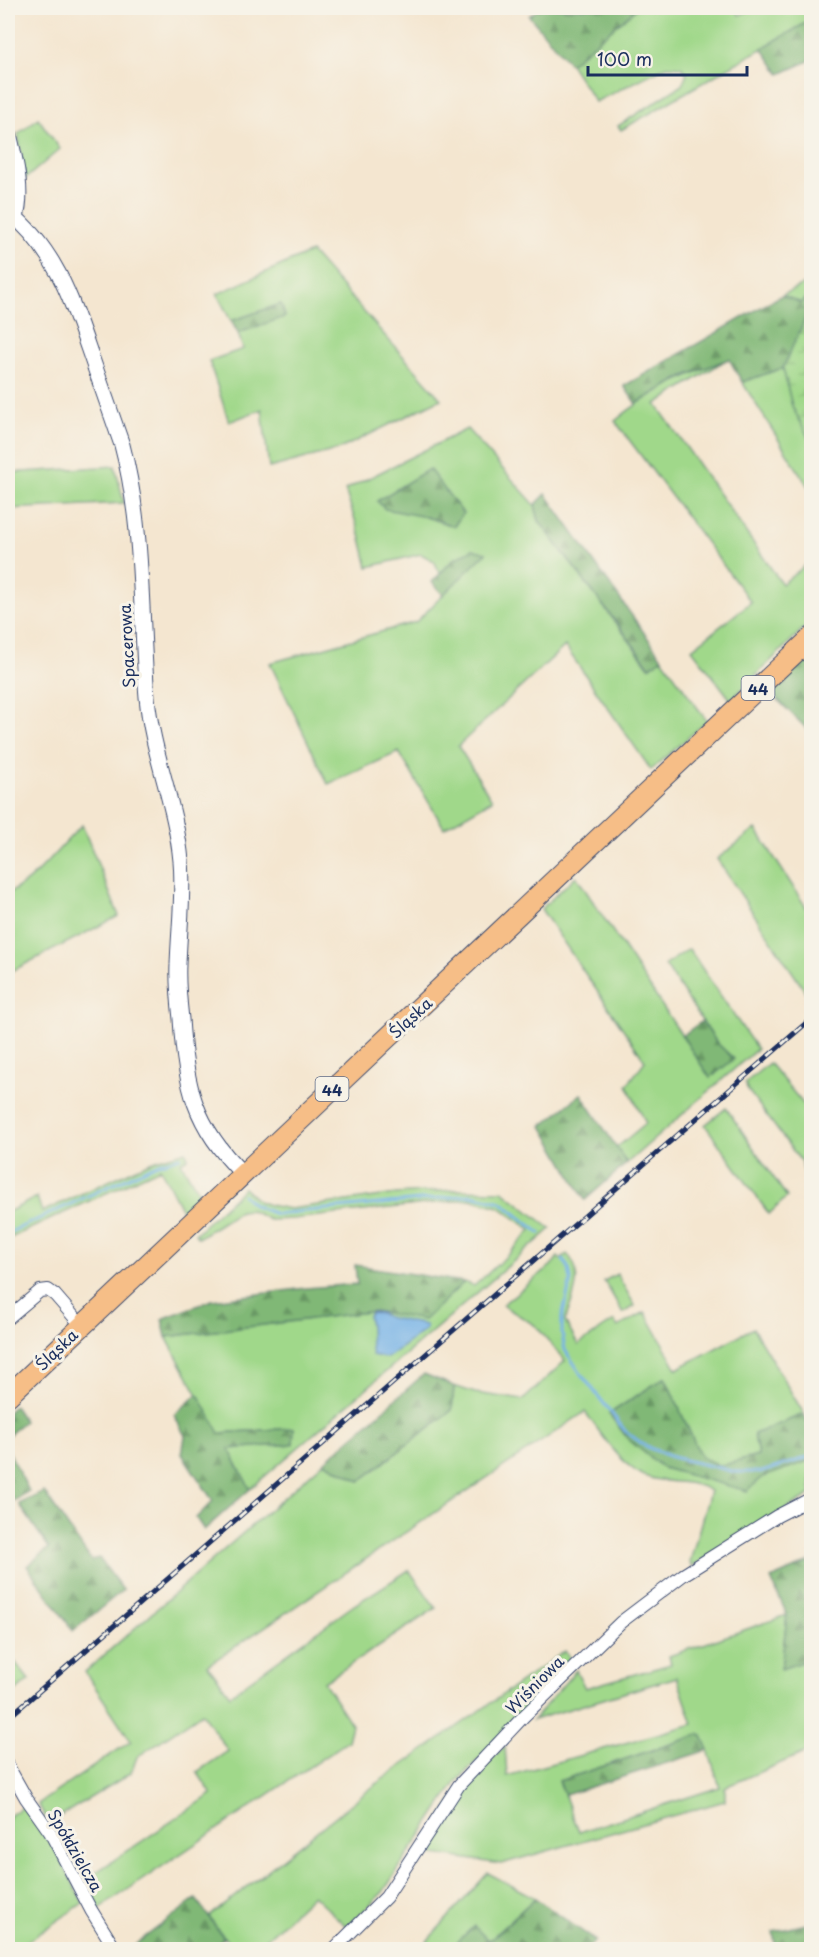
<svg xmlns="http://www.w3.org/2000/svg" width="819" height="1957" font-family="'Playpen Sans',sans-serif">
  <defs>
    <pattern id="forest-firs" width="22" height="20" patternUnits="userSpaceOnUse" patternTransform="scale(1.5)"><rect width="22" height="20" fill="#80b876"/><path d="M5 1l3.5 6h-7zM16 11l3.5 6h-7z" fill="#689664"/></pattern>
    <pattern id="wetland-marsh" width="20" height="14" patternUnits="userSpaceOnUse" patternTransform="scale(1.5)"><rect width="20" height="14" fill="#a0d88a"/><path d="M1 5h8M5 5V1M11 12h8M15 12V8" fill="none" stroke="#89ba7a"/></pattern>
  </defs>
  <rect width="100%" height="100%" fill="#f7f3e8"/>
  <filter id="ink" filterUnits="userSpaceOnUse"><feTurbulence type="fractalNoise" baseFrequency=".0167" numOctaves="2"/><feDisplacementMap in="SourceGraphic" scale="12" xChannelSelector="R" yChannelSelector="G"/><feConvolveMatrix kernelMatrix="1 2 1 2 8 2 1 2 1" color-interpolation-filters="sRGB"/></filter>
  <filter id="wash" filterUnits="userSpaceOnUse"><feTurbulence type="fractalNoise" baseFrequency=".008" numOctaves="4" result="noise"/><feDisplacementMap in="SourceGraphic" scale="24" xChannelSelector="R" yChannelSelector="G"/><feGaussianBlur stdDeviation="1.35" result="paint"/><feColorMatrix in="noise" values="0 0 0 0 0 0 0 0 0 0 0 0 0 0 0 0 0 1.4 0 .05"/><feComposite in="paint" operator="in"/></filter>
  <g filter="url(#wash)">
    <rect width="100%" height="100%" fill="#f4e6d0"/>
    <path fill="#a0d88a" stroke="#5e8474" stroke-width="1.5" fill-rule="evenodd" d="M637,8H736L739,15L755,8H811V20L621,130L618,126L682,85L687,73L681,67L667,66L595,102L570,64Z
      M38,118L60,149L25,179L18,134Z
      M8,136L14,161L16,198L11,202L8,201Z
      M311,252L441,399L340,449L269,468L262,409L229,422L209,361L243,349L238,333L285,316L281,304L231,321L217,294Z
      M811,281V300L807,298L801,303L782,295Z
      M729,358L656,404L782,584L812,560L811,621L731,700L692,649L751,602L615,421C650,391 687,376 729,358Z
      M783,368L792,406L811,442V491L742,382Z
      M467,429L535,505L539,521L649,667L662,658L707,721L651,770L565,646L458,746L492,800L444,828L399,752L328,784L270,663L416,622L485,553L454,559L440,573L434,561L421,554L368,567L361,538L345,490ZM463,513L454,526L426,517Z
      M115,466L124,503L8,509V473Z
      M82,825L119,916L8,973V893C33,883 62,844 82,825Z
      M756,829L811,915V1000L717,859Z
      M576,876L710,1078L733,1059L717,1043L665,965L689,949L757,1049L627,1163L616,1148L646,1123L627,1085L645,1061L541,909Z
      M769,1063L805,1106H811V1190L806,1182L802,1163L747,1089L745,1083Z
      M726,1108L787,1197L769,1214L705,1125Z
      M186,1151L188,1158L181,1162L200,1195L183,1212L160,1168L8,1239V1212L37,1197L42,1212L150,1162Z
      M244,1188L258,1201L269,1205L290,1209L396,1194L454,1190L503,1191L551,1229L250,1489L229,1449L293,1444L294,1428L219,1433L166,1337L375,1311L424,1320L464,1282L474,1286L510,1253L531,1230L499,1207L470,1199L293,1219L269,1220L250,1210L240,1211L198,1238L195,1234Z
      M567,1254C586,1272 572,1300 565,1321L578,1345L614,1321L618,1327L645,1312L677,1369L753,1328L804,1414L754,1434L758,1456L720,1466L701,1457L665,1377L609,1414L628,1439L663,1468L747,1490L763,1477L811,1460V1494L691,1567L690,1562L710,1491C693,1479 670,1484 650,1478C624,1471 601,1433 585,1412L208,1665L230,1695L354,1605L409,1570L436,1608L324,1682L352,1725L348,1741L99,1909L83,1881L212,1794L197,1772L228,1751L202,1713L137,1757L131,1773L49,1823L38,1804L131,1741L85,1672L324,1462L360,1481L452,1410L454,1386L475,1393L523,1400L565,1361L536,1326L502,1305L553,1264L558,1257L560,1259Z
      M617,1274L635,1306L623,1313L604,1281Z
      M787,1615L781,1669L811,1659V1750L725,1787V1801L501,1864L420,1852L459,1789L505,1746L507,1776L693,1724L677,1677L533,1720L576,1670L585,1688L671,1664L669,1656ZM701,1734L708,1750L720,1787L579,1832L559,1781Z
      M565,1651L573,1664L457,1781L383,1892L347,1927L313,1895L256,1949H233L209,1917L380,1781Z
      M8,1653L29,1680L8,1698Z
      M25,1805L48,1834L83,1903L16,1949H8V1817Z
      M488,1873L535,1898L488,1941L474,1927L450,1949L419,1950Z"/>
    <path fill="url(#forest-firs)" stroke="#4e746a" stroke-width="1.5" d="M540,8H637L570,64L529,16Z
      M811,20V60L780,74L762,48Z
      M782,295L801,303L807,298L811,300V306L783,368L742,382L729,359L682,377L636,404L624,386Z
      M281,304L285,317L238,333L231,321Z
      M429,469L463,513L454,526L426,517L385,509L377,501Z
      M546,494L662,658L650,667L539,521L535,505Z
      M473,549L486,553L443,595L432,582L454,559Z
      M811,650V733L768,690Z
      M702,1021L717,1043L734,1059L710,1078L682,1036Z
      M581,1094L627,1163L585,1200L542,1126Z
      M355,1265L464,1282L424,1320L375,1311L166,1337L162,1319L212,1300L306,1288L357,1284Z
      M424,1374L454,1386L452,1410L360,1481L324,1462Z
      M665,1377L701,1457L720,1466L758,1456L754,1434L804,1414L811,1428V1460L763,1477L747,1491L663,1468L628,1439L609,1414Z
      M198,1394L220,1433L294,1428L293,1444L229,1449L250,1489L204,1530L196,1518L213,1501L182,1454L185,1436L174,1415Z
      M14,1406L24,1421L8,1436V1412Z
      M8,1450L29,1491L14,1501L8,1492Z
      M44,1492L91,1560L99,1558L123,1590L73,1631L27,1566L49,1548L19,1504Z
      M811,1561V1659L781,1669L787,1615L771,1579Z
      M701,1734L708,1750L565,1795L559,1781Z
      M535,1898L596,1941L586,1949H450L474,1926L489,1941Z
      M196,1899L224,1938L209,1949H129Z
      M811,1923V1947L800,1949H776L773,1932Z"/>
    <path fill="url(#wetland-marsh)" stroke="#5e8474" stroke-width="1.5" d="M811,306V442L792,406L783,368Z"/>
    <path fill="#76b2e7" stroke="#4870a2" stroke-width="1.5" d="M372,1312L380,1313L387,1317L426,1325V1329L387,1358L372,1355C369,1342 372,1328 368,1315Z"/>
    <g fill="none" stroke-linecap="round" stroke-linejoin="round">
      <path stroke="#76b2e7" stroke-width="3" d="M243,1195L255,1206L276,1214L472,1195L501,1202L540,1233
        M8,1233L157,1164L180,1157
        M563,1259L569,1269L571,1280L562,1317V1334L565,1350L581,1374L626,1432L647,1447L672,1457L736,1472H762L812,1456"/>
    </g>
  </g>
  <g filter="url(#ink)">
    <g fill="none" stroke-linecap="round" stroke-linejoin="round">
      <defs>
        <path id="minor" d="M8,123C15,154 26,188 17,219
          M8,1318L40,1291L48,1290L55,1295L81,1325
          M8,1766L26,1798L50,1832L91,1910L112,1944L117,1950
          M333,1950L386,1897L459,1785L524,1716L621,1622L683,1575L777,1516L812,1498"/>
        <path id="tertiary" d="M8,211C55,249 71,298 90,353C101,384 111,414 122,445C144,527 140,613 147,697C152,753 176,805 181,861C184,895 179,930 178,965C177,983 179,1001 181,1019C185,1085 194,1126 243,1174"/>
        <path id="primary" d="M8,1396L812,637"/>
      </defs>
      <use href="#minor" stroke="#3c4a6f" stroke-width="14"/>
      <use href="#tertiary" stroke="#3c4a6f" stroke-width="17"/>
      <use href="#primary" stroke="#3c4a6f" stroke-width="22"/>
      <use href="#minor" stroke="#fff" stroke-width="12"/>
      <use href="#tertiary" stroke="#fff" stroke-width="15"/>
      <use href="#primary" stroke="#f6be87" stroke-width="20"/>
      <defs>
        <path id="rail" d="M8,1718L812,1018"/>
      </defs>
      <use href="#rail" stroke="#1b2f5e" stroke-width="5"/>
      <use href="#rail" stroke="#f7f3e8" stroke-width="3" stroke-dasharray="9" stroke-linecap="butt"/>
    </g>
  </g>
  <g text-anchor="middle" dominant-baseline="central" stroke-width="6" stroke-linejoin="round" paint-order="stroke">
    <g fill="#f7f3e8" stroke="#5d6a87" stroke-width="1.5">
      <rect x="741.5" y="676" width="33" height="24" rx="4.5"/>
      <rect x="315.5" y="1077" width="33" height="24" rx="4.5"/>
    </g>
    <g font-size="15" font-weight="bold" fill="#1b2f5e">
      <text x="758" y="688">44</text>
      <text x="332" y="1089">44</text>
    </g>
    <g font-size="16" fill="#1b2f5e" stroke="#f7f3e8">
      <text transform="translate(126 646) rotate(-93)">Spacerowa</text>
      <text transform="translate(410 1017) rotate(-43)">Śląska</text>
      <text transform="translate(56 1349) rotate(-44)">Śląska</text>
      <text transform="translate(534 1684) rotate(-45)">Wiśniowa</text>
      <text transform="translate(76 1850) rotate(60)">Spółdzielcza</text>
    </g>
  </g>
  <rect width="819" height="1957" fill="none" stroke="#f7f3e8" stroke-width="30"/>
  <path d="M588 66v9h159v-9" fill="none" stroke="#1b2f5e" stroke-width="3"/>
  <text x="597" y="66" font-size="18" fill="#1b2f5e" stroke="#f7f3e8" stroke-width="4.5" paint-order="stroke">100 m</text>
</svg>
